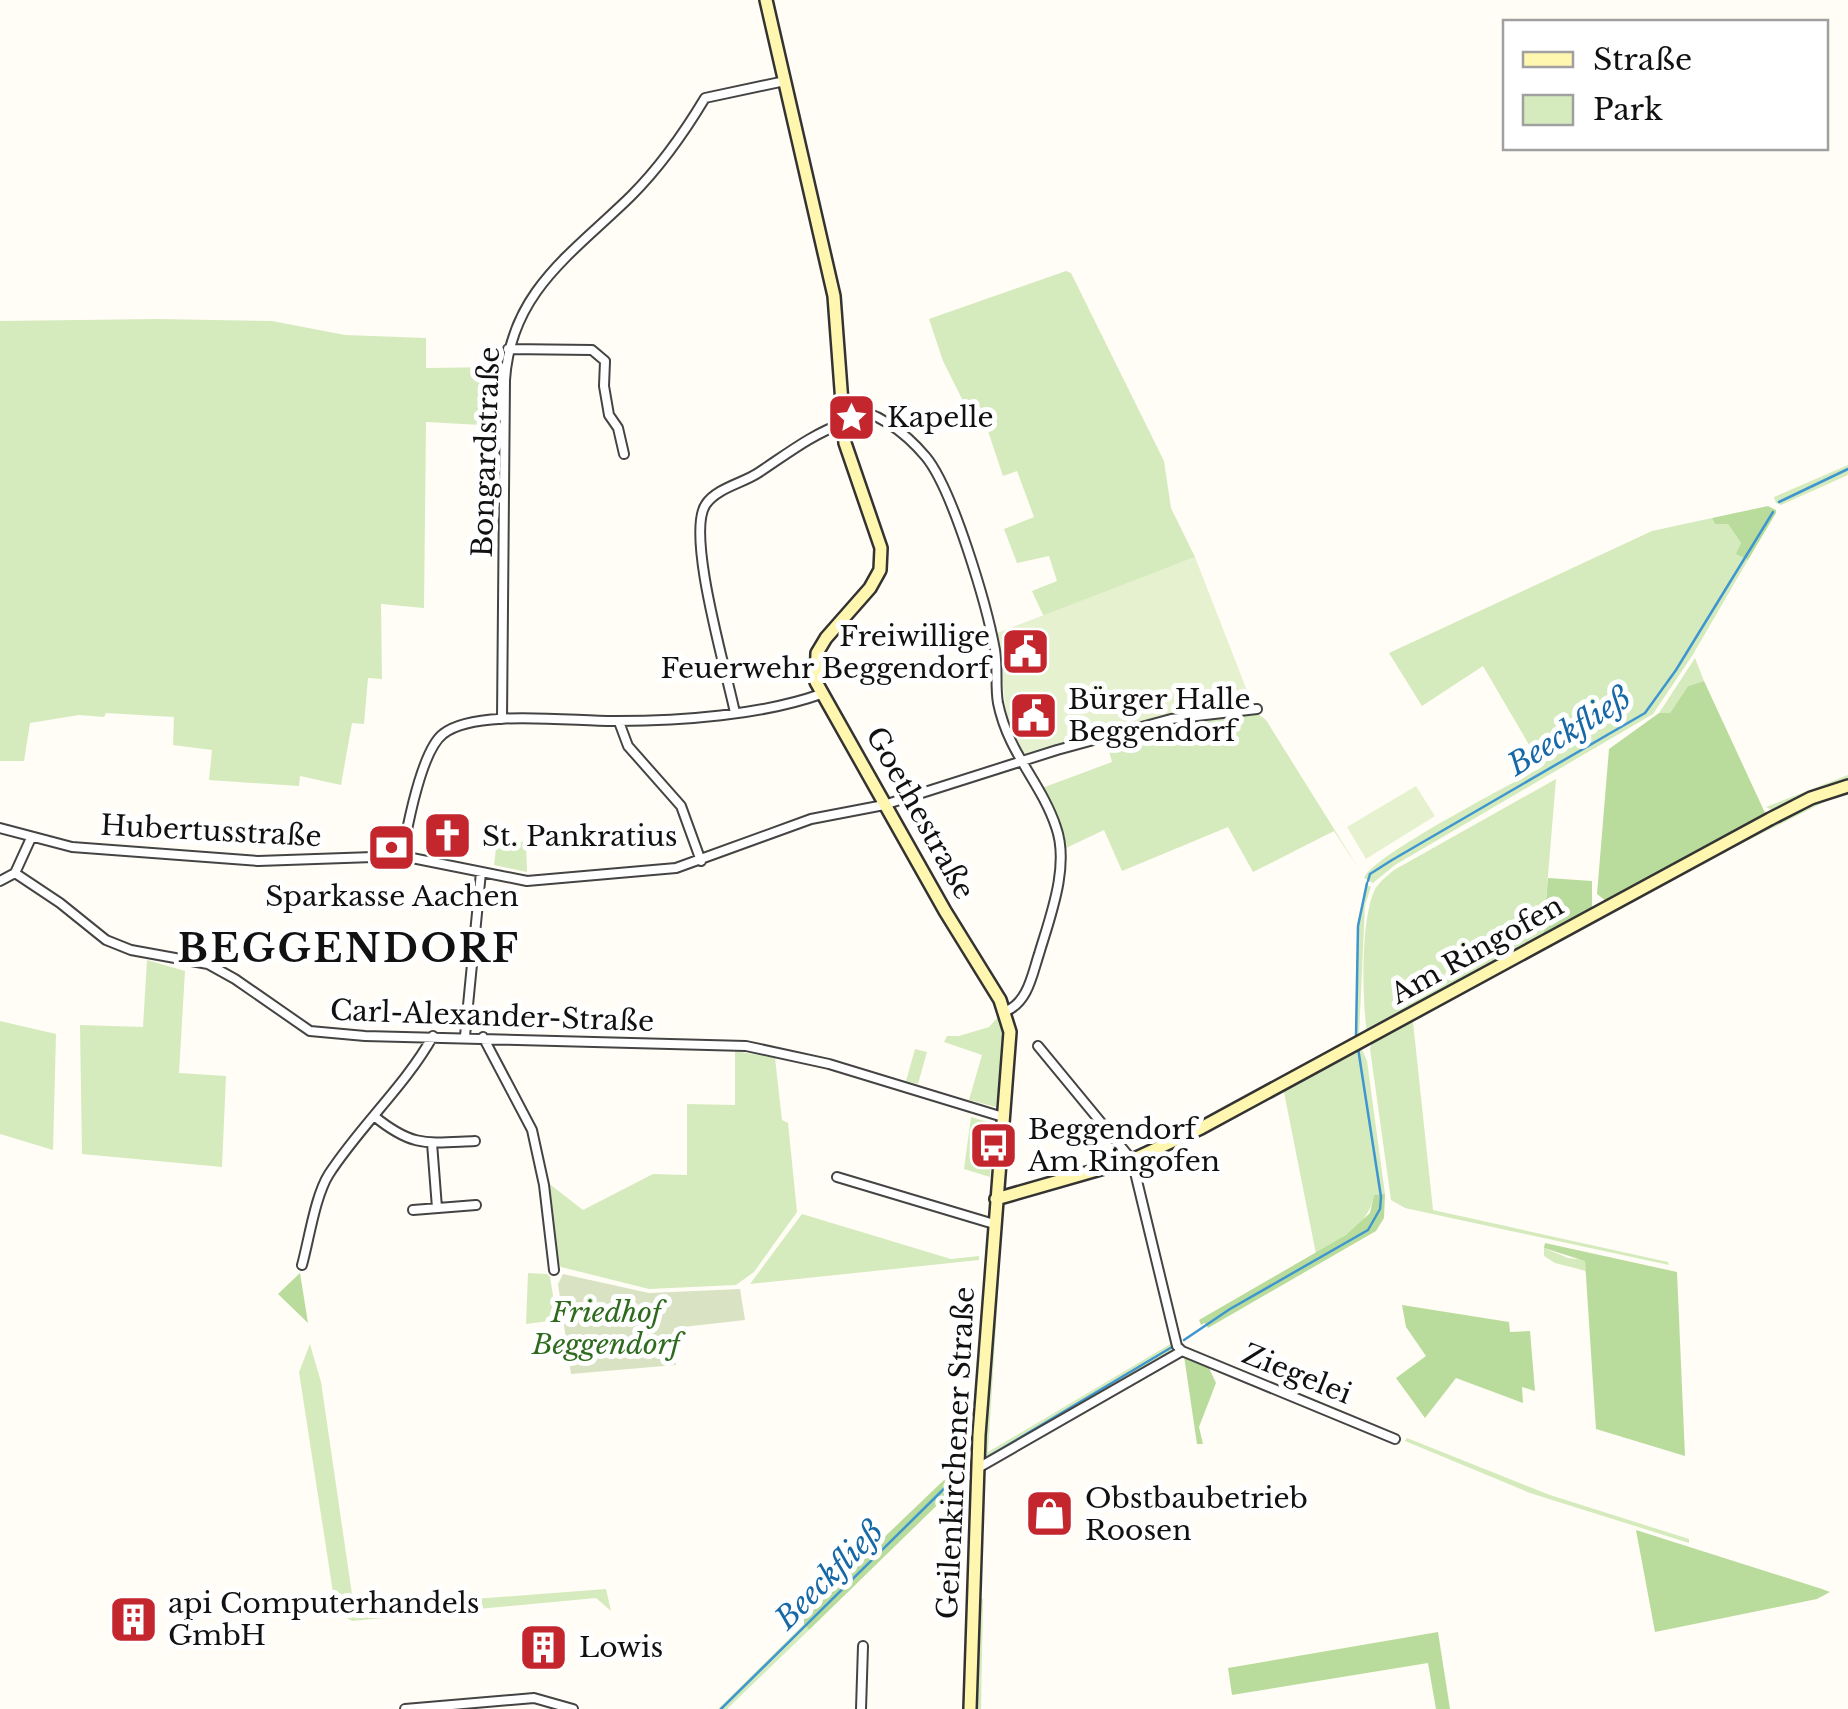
<svg xmlns="http://www.w3.org/2000/svg" width="1848" height="1709" font-family="'Libre Baskerville',serif">
  <rect width="100%" height="100%" fill="#fffdf5"/>
  <path fill="#d5ebbd" d="M1066,271L1071,273L1164,461L1171,508L1195,557L1044,617L1032,591L1057,581L1049,556L1017,563L1004,529L1034,517L1017,471L1003,476L980,407L968,411L943,361L929,319Z
    M158,319L272,321L345,335L426,338V368L502,367L500,426L426,422L424,608L381,604L382,679L368,678L364,724L352,723L341,785L300,776L299,786L209,780L212,750L173,745L174,717L106,713L104,717L79,715L30,723L24,761H0V321Z
    M1848,465V475L1781,505L1776,503L1774,497Z
    M1712,518L1715,524H1728L1741,543L1737,554L1748,560L1692,656L1653,714L1395,865L1373,883L1364,878C1373,855 1512,784 1542,767L1483,666L1422,706L1389,653L1652,531Z
    M1695,658L1704,681L1688,686L1670,713H1659Z
    M1255,712L1266,720L1359,869L1334,831L1253,872L1228,827L1122,871L1104,830L1064,849L1061,827L1042,788L1112,762L1106,741L1170,722Z
    M1848,775V781L1774,811L1766,807Z
    M1556,779L1543,936L1367,1032C1362,1000 1361,924 1373,894C1377,883 1386,877 1394,870Z
    M1848,790L1623,903L1413,1022L1433,1210L1668,1262L1669,1265L1405,1208L1391,1200L1370,1049L1372,1042L1611,907L1807,805Z
    M497,840L526,842L527,872L494,865Z
    M1367,885L1371,887L1365,905L1359,1035L1356,1036L1358,927Z
    M147,960L185,971L179,1073L226,1076L222,1167L82,1154L80,1025L143,1027Z
    M1000,1015L1004,1033L996,1107L969,1100L982,1055L944,1042L947,1036H959L989,1027Z
    M0,1021L56,1034L53,1150L0,1134Z
    M1361,1047L1367,1061L1385,1194L1374,1195C1368,1227 1342,1237 1316,1254L1284,1092L1203,1135H1195Z
    M915,1049L927,1052L918,1084L906,1081Z
    M735,1051L775,1058L782,1120L788,1123L797,1212L754,1272L736,1285L649,1289L561,1267L556,1260L547,1182L583,1210L653,1174L687,1175V1104L735,1105Z
    M971,1117L994,1124L990,1177L964,1169Z
    M802,1214L951,1259L979,1256V1260L750,1284Z
    M1544,1248L1568,1258L1585,1260L1586,1271L1555,1263L1544,1256Z
    M997,1261L1000,1262L988,1452L1172,1343L1174,1349L985,1462Z
    M528,1273L547,1274L550,1277L557,1320L526,1324Z
    M310,1344L321,1382L354,1608L606,1589L611,1611L596,1598L352,1621L336,1612L299,1372Z
    M1407,1438L1550,1495L1689,1539V1543L1530,1493L1405,1441Z
    M983,1598L981,1709H976L978,1602Z
    M804,1624L809,1630L727,1709H718Z"/>
  <path fill="#b9dc9c" d="M1768,506L1776,510V513L1748,560L1736,554L1741,543L1728,524H1715L1712,518Z
    M1704,681L1766,815L1606,901L1597,894L1609,749L1659,713H1670L1688,686Z
    M1548,878L1592,881V908L1543,936Z
    M1385,1194L1384,1218L1376,1231L1208,1328L1205,1323L1201,1325L1199,1320L1346,1235L1370,1213L1374,1195Z
    M1545,1243L1677,1272L1685,1456L1596,1429L1585,1261L1544,1248Z
    M300,1273L308,1323L278,1294Z
    M1402,1305L1509,1322L1510,1332L1530,1331L1535,1391L1522,1387L1523,1403L1456,1378L1425,1418L1396,1378L1426,1356L1406,1327Z
    M1184,1356L1208,1366L1216,1383L1199,1427L1203,1444H1197Z
    M967,1458L966,1477L809,1630L804,1624V1614Z
    M1636,1530L1822,1589L1830,1592L1817,1599L1655,1632Z
    M1438,1632L1450,1709H1436L1428,1663L1232,1695L1228,1668Z"/>
  <path fill="#d9e3c4" d="M563,1274L649,1293L740,1289L745,1320L674,1328L676,1365L571,1374L558,1284Z"/>
  <path fill="#e6f2cf" d="M1195,557L1253,706L1198,713L1025,756L1007,720L997,633Z
    M1416,786L1435,816L1366,859L1347,827Z"/>
  <g fill="none" stroke-linecap="round" stroke-linejoin="round">
    <path stroke="#3f96cf" stroke-width="2.5" d="M1779,502L1848,469
      M1368,881L1370,874L1392,860L1645,713L1676,670L1773,512
      M1356,1037L1358,926L1367,883
      M1184,1340L1230,1309L1368,1230L1380,1209L1381,1197L1358,1048
      M986,1458L1172,1347
      M721,1709L964,1469"/>
    <defs>
      <path id="street" d="M508,349L592,350L605,361L604,386L609,415L618,428L624,454
        M843,408C875,409 905,432 926,457C953,490 987,606 995,650C998,668 995,686 998,703C1008,753 1041,782 1056,827C1070,866 1050,917 1039,954C1032,975 1028,1002 1006,1011
        M735,713C727,673 685,533 706,504C717,488 743,483 758,473C787,454 812,434 844,423
        M502,719L505,380C511,291 573,253 631,196C660,167 684,133 705,98L785,81
        M619,722L628,746L681,806L701,861
        M0,828L72,847L258,861L402,856L527,881L676,868L811,819L884,805L1057,750L1171,719L1257,709
        M402,856C407,828 421,751 443,734C475,708 576,722 617,721C681,721 762,715 821,694
        M15,873L60,903L106,940L131,950L208,964L235,979L310,1031L365,1036L746,1046L829,1064L1003,1117
        M0,881L15,873L31,838
        M465,1036L481,872
        M483,1037L532,1130L544,1185L554,1270
        M1038,1046L1132,1160L1177,1346L1182,1351
        M374,1116C413,1148 427,1143 475,1141
        M432,1143L437,1208
        M837,1177L994,1224
        M413,1210L476,1205
        M302,1265C309,1240 315,1196 329,1174C360,1126 405,1086 433,1036
        M1182,1351L1395,1439
        M978,1468L1182,1351
        M405,1709L534,1698L573,1709
        M861,1709L863,1646"/>
      <path id="secondary" d="M766,0L834,296L845,443L881,548L880,570L870,588L826,638L817,653L816,682L945,911L1000,1000L1010,1032L979,1435L970,1709
        M996,1199L1132,1160L1201,1128L1770,819L1811,798L1848,786"/>
    </defs>
    <use href="#street" stroke="#444" stroke-width="12"/>
    <use href="#secondary" stroke="#333" stroke-width="16"/>
    <use href="#street" stroke="#fff" stroke-width="8"/>
    <use href="#secondary" stroke="#fff6b0" stroke-width="11"/>
  </g>
  <defs>
    <symbol id="sight-square" viewBox="-11 -11 22 22"><rect x="-9" y="-9" width="18" height="18" rx="4" fill="#c4262e" stroke="#fff"/><path d="M0-6L1.8-2.2L6-1.7L2.9 1.2L3.7 5.4L0 3.3L-3.7 5.4L-2.9 1.2L-6-1.7L-1.8-2.2Z" fill="#fff"/></symbol>
    <symbol id="civic-square" viewBox="-11 -11 22 22"><rect x="-9" y="-9" width="18" height="18" rx="4" fill="#c4262e" stroke="#fff"/><path d="M-.6-6.5H3V-4.5H.6V-3L4-1V1h2V6H-6V1h2V-1L-.6-3ZM-1.2 2.5V6h2.4V2.5Z" fill="#fff"/></symbol>
    <symbol id="church-square" viewBox="-11 -11 22 22"><rect x="-9" y="-9" width="18" height="18" rx="4" fill="#c4262e" stroke="#fff"/><path d="M-1.2-6h2.4v3.5h3.3v2.4h-3.3V6h-2.4V-.1h-3.3v-2.4h3.3Z" fill="#fff"/></symbol>
    <symbol id="bank-square" viewBox="-11 -11 22 22"><rect x="-9" y="-9" width="18" height="18" rx="4" fill="#c4262e" stroke="#fff"/><path d="M-6-4H6V4H-6ZM0-2.3a2.3 2.3 0 1 0 0 4.6a2.3 2.3 0 1 0 0-4.6Z" fill="#fff"/></symbol>
    <symbol id="bus-square" viewBox="-11 -11 22 22"><rect x="-9" y="-9" width="18" height="18" rx="4" fill="#c4262e" stroke="#fff"/><path d="M-5-6H5V4H4V6H2V4H-2V6H-4V4H-5ZM-3.5-4V0h7V-4ZM-3.5 1.2v1.5H-2V1.2ZM2 1.2v1.5H3.5V1.2Z" fill="#fff"/></symbol>
    <symbol id="shop-square" viewBox="-11 -11 22 22"><rect x="-9" y="-9" width="18" height="18" rx="4" fill="#c4262e" stroke="#fff"/><path d="M-5-2.5h2.3a2.7 3.5 0 0 1 5.4 0H5L5.5 6h-11ZM-1.5-2.5h3a1.5 2.3 0 0 0-3 0Z" fill="#fff"/></symbol>
    <symbol id="building-square" viewBox="-11 -11 22 22"><rect x="-9" y="-9" width="18" height="18" rx="4" fill="#c4262e" stroke="#fff"/><path d="M-4-6H4V6H1V3H-1V6H-4ZM-2.5-4.3h1.7v1.8h-1.7ZM.8-4.3h1.7v1.8H.8ZM-2.5-1h1.7V.8h-1.7ZM.8-1h1.7V.8H.8Z" fill="#fff"/></symbol>
  </defs>
  <g fill-rule="evenodd">
    <use href="#sight-square" x="824" y="390" width="55" height="55"/>
    <use href="#civic-square" x="998" y="624" width="55" height="55"/>
    <use href="#civic-square" x="1006" y="688" width="55" height="55"/>
    <use href="#church-square" x="420" y="808" width="55" height="55"/>
    <use href="#bank-square" x="364" y="820" width="55" height="55"/>
    <use href="#bus-square" x="966" y="1118" width="55" height="55"/>
    <use href="#shop-square" x="1022" y="1486" width="55" height="55"/>
    <use href="#building-square" x="106" y="1592" width="55" height="55"/>
    <use href="#building-square" x="516" y="1620" width="55" height="55"/>
  </g>
  <g text-anchor="middle" dominant-baseline="central" stroke-width="10" stroke-linejoin="round" paint-order="stroke">
    <g font-size="28" fill="#111" stroke="#fff" text-anchor="start">
      <text x="887" y="417">Kapelle</text>
      <text x="990" y="636" text-anchor="end">Freiwillige<tspan x="990" dy="32">Feuerwehr Beggendorf</tspan></text>
      <text x="1068" y="699">Bürger Halle<tspan x="1068" dy="32">Beggendorf</tspan></text>
      <text x="482" y="836">St. Pankratius</text>
      <text x="392" y="896" text-anchor="middle">Sparkasse Aachen</text>
      <text x="1028" y="1129">Beggendorf<tspan x="1028" dy="32">Am Ringofen</tspan></text>
      <text x="1085" y="1498">Obstbaubetrieb<tspan x="1085" dy="32">Roosen</tspan></text>
      <text x="168" y="1603">api Computerhandels<tspan x="168" dy="32">GmbH</tspan></text>
      <text x="579" y="1647">Lowis</text>
    </g>
    <g font-size="28" fill="#111" stroke="#fff">
      <text transform="translate(486 452) rotate(-88)">Bongardstraße</text>
      <text transform="translate(920 813) rotate(61)">Goethestraße</text>
      <text transform="translate(211 831) rotate(3)">Hubertusstraße</text>
      <text transform="translate(1477 950) rotate(-29)">Am Ringofen</text>
      <text transform="translate(492 1016) rotate(2)">Carl-Alexander-Straße</text>
      <text transform="translate(1297 1374) rotate(22)">Ziegelei</text>
      <text transform="translate(956 1453) rotate(-87)">Geilenkirchener Straße</text>
    </g>
    <g font-size="28" font-style="italic" fill="#2f6b1f" stroke="#fff">
      <text x="606" y="1312">Friedhof<tspan x="606" dy="32">Beggendorf</tspan></text>
    </g>
    <g font-size="30" font-style="italic" fill="#1768a6" stroke="#fff">
      <text transform="translate(1569 731) rotate(-32)">Beeckfließ</text>
      <text transform="translate(829 1575) rotate(-45)">Beeckfließ</text>
    </g>
    <g font-size="38" font-weight="bold" letter-spacing="2.5" fill="#111" stroke="#fff">
      <text x="349" y="948">BEGGENDORF</text>
    </g>
  </g>
  <rect x="1503" y="20" width="325" height="130" fill="#ffffff" stroke="#a0a0a0" stroke-width="2.5"/>
  <rect x="1523" y="52" width="50" height="15" fill="#fff6b0" stroke="#a0a0a0" stroke-width="2.5"/>
  <text x="1593" y="70" font-size="30" fill="#111111">Straße</text>
  <rect x="1523" y="95" width="50" height="30" fill="#d5ebbd" stroke="#a0a0a0" stroke-width="2.5"/>
  <text x="1593" y="120" font-size="30" fill="#111111">Park</text>
</svg>
